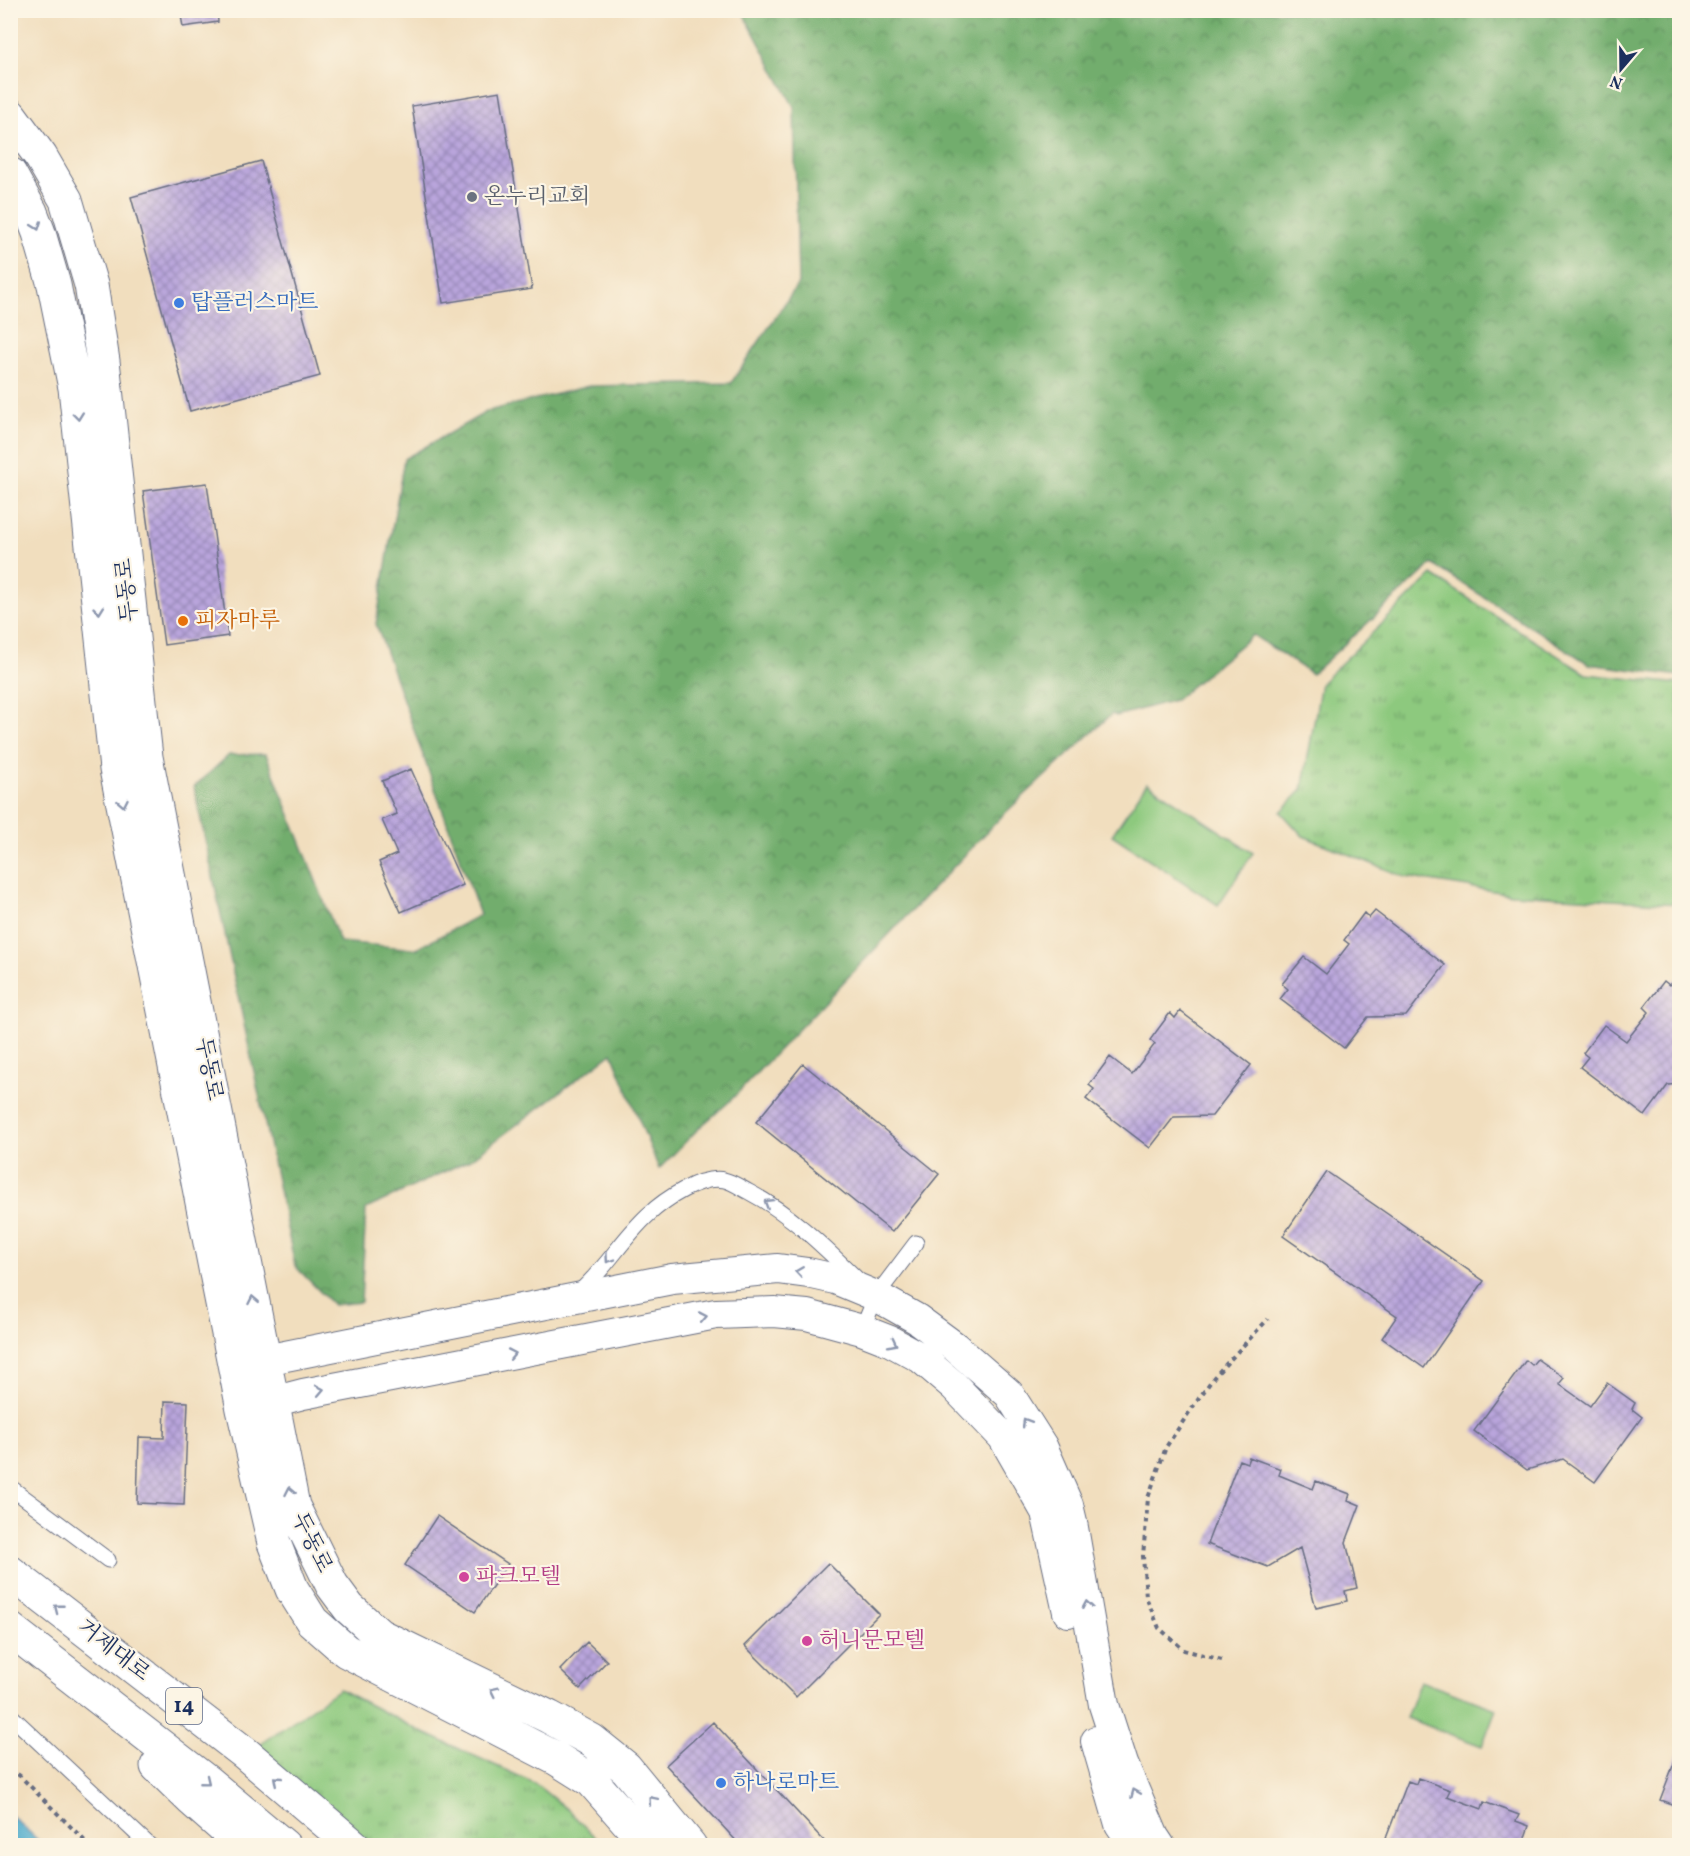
<svg xmlns="http://www.w3.org/2000/svg" width="1690" height="1856" font-family="Vollkorn,'Noto Serif KR',serif">
  <defs>
    <pattern id="grass-tufts" width="24" height="20" patternUnits="userSpaceOnUse" patternTransform="scale(1.5)"><rect width="24" height="20" fill="#8dc97e"/><path d="M3 7l-1-3M5 7V3M7 7l1-3M15 17l-1-3M17 17v-4M19 17l1-3" fill="none" stroke="#72a46a"/></pattern>
    <pattern id="forest-crowns" width="20" height="18" patternUnits="userSpaceOnUse" patternTransform="scale(1.5)"><rect width="20" height="18" fill="#72ad6d"/><path d="M2 6a3 3 0 1 1 6 0M12 15a3 3 0 1 1 6 0" fill="none" stroke="#5d8d5d"/></pattern>
    <pattern id="building-cross-hatch" width="8" height="8" patternUnits="userSpaceOnUse" patternTransform="scale(1.5)"><rect width="8" height="8" fill="#b9a5dc"/><path d="M0 0l8 8M0 8l8-8" fill="none" stroke="#9687b6"/></pattern>
  </defs>
  <rect width="100%" height="100%" fill="#fcf5e5"/>
  <filter id="ink" filterUnits="userSpaceOnUse"><feTurbulence type="fractalNoise" baseFrequency=".0167" numOctaves="2"/><feDisplacementMap in="SourceGraphic" scale="12" xChannelSelector="R" yChannelSelector="G"/><feConvolveMatrix kernelMatrix="1 2 1 2 8 2 1 2 1" color-interpolation-filters="sRGB"/></filter>
  <filter id="wash" filterUnits="userSpaceOnUse"><feTurbulence type="fractalNoise" baseFrequency=".008" numOctaves="4" result="noise"/><feDisplacementMap in="SourceGraphic" scale="24" xChannelSelector="R" yChannelSelector="G"/><feGaussianBlur stdDeviation="1.35" result="paint"/><feColorMatrix in="noise" values="0 0 0 0 0 0 0 0 0 0 0 0 0 0 0 0 0 1.4 0 .05"/><feComposite in="paint" operator="in"/></filter>
  <g filter="url(#wash)">
    <rect width="100%" height="100%" fill="#f1debe"/>
    <path fill="url(#grass-tufts)" stroke="#547c6e" stroke-width="1.5" d="M1432,575L1586,674L1679,684V904L1512,894L1405,877L1303,836L1281,812L1302,790L1321,683Z
      M339,1689L422,1732L534,1783L569,1811L603,1845H358L246,1754Z"/>
    <path fill="url(#forest-crowns)" stroke="#466e66" stroke-width="1.5" d="M742,11H1679V676L1589,664L1432,564L1312,674L1253,635L1175,700L1116,716L1112,714L1003,815L730,1101L699,1128L659,1169L612,1053L471,1159L366,1209L361,1302L333,1305L295,1266L194,787L229,755L266,754L340,942L416,949L480,915L376,624L404,459L488,411L589,386L731,383L798,284L794,107Z"/>
    <path fill="#8dc97e" stroke="#547c6e" stroke-width="1.5" d="M1147,783L1253,853L1218,905L1112,835Z
      M1420,1681L1496,1709L1482,1746L1406,1718Z"/>
    <path fill="#4eabcc" stroke="#346d95" stroke-width="1.5" d="M11,1815L43,1845H11Z"/>
    <g id="blocks">
      <path fill="url(#building-cross-hatch)" d="M180,10H217L218,22L183,27Z
        M500,91L532,289L443,303L412,106Z
        M261,161L320,376L190,411L131,197Z
        M207,483L228,636L164,645L143,491Z
        M411,769L463,885L401,912L379,862L397,854L382,820L397,814L382,781Z
        M1375,911L1445,965L1406,1016L1368,1017L1344,1048L1280,999L1288,989L1282,984L1304,957L1326,974L1349,944L1344,940L1364,913L1369,918Z
        M1675,979L1680,983V1084L1668,1085L1645,1116L1580,1067L1588,1057L1583,1053L1604,1025L1626,1041L1649,1012L1644,1007L1664,981L1669,985Z
        M1180,1011L1251,1065L1212,1116L1174,1117L1150,1148L1086,1099L1094,1089L1089,1085L1110,1057L1132,1074L1155,1044L1150,1040L1170,1013L1175,1018Z
        M803,1064L939,1174L892,1232L756,1122Z
        M1327,1172L1484,1281L1424,1368L1382,1338L1397,1316L1283,1236Z
        M1537,1359L1564,1378L1559,1384L1590,1406L1607,1383L1635,1403L1632,1409L1642,1417L1595,1482L1563,1459L1527,1470L1474,1431L1526,1360L1532,1365Z
        M165,1401L188,1402L184,1505L137,1503L139,1437L164,1438Z
        M1249,1457L1281,1469L1279,1475L1313,1489L1316,1481L1350,1494L1348,1500L1360,1505L1346,1542L1357,1588L1345,1591L1347,1601L1316,1608L1300,1548L1268,1567L1207,1544L1239,1460L1247,1463Z
        M437,1516L508,1564L475,1612L405,1565Z
        M828,1563L879,1614L796,1697L745,1646Z
        M587,1642L607,1661L580,1689L560,1670Z
        M713,1722L827,1844L825,1846H741L666,1765Z
        M1679,1750H1680V1807L1660,1800Z
        M1418,1778L1450,1790L1447,1796L1482,1809L1484,1802L1519,1815L1516,1821L1529,1826L1522,1846H1383L1408,1781L1416,1784Z"/>
    </g>
  </g>
  <g filter="url(#ink)">
    <use href="#blocks" fill-opacity="0" stroke="#666c80" stroke-width="1.5"/>
    <g fill="none" stroke-linecap="round" stroke-linejoin="round">
      <defs>
        <path id="lane" d="M578,1293C605,1270 622,1239 648,1215C664,1200 700,1175 724,1180C733,1182 741,1188 749,1192C791,1214 824,1247 858,1280
          M862,1330L876,1296L916,1243
          M10,1487L108,1560
          M10,1715L150,1846"/>
        <path id="street" d="M240,1365L672,1279L778,1269L808,1273L835,1279L876,1296L917,1319L955,1347L1009,1394L1042,1446L1068,1505L1072,1522L1104,1705L1123,1764L1154,1837L1160,1846
          M249,1408L303,1394L716,1314L774,1312L807,1315L862,1330L890,1341L921,1358L954,1386L1003,1437L1046,1512L1068,1612
          M1096,1741L1120,1824L1135,1846"/>
        <path id="secondary" d="M10,115L41,157L66,200L91,285L103,361L146,757L293,1506L332,1585L349,1608L379,1635L549,1717L591,1740L626,1768L690,1846
          M10,174L31,212L39,233L54,285L75,388L116,769L243,1409L274,1543L292,1589L312,1621L346,1651L489,1724L557,1759L592,1781L649,1846"/>
        <path id="highway" d="M10,1572L246,1754L354,1846
          M10,1629L206,1781L284,1846
          M157,1766L192,1800L244,1846"/>
      </defs>
      <use href="#lane" stroke="#666c80" stroke-width="17"/>
      <use href="#street" stroke="#666c80" stroke-width="32"/>
      <use href="#secondary" stroke="#666c80" stroke-width="35"/>
      <use href="#highway" stroke="#666c80" stroke-width="35"/>
      <path stroke="#666c80" stroke-width="4" stroke-dasharray="4.5 4.5" stroke-linecap="butt" d="M1222,1660L1184,1650L1159,1628L1146,1597L1143,1556L1148,1498L1166,1447L1190,1411L1214,1377L1268,1319
        M10,1769L20,1776L90,1846"/>
      <use href="#lane" stroke="#fff" stroke-width="15"/>
      <use href="#street" stroke="#fff" stroke-width="30"/>
      <use href="#secondary" stroke="#fff" stroke-width="33"/>
      <use href="#highway" stroke="#fff" stroke-width="33"/>
    </g>
    <defs><path id="oneway-chevron" d="M-2-3.5L2.5 0L-2 3.5" fill="none" stroke-width="1.6" stroke-linecap="round" stroke-linejoin="round" transform="scale(1.5)"/></defs>
    <g stroke="#8d97ae">
      <use href="#oneway-chevron" transform="translate(37 226) rotate(70)"/>
      <use href="#oneway-chevron" transform="translate(78 416) rotate(84)"/>
      <use href="#oneway-chevron" transform="translate(99 610) rotate(84)"/>
      <use href="#oneway-chevron" transform="translate(123 803) rotate(79)"/>
      <use href="#oneway-chevron" transform="translate(768 1203) rotate(-148)"/>
      <use href="#oneway-chevron" transform="translate(609 1259) rotate(125)"/>
      <use href="#oneway-chevron" transform="translate(799 1272) rotate(-172)"/>
      <use href="#oneway-chevron" transform="translate(253 1300) rotate(-101)"/>
      <use href="#oneway-chevron" transform="translate(703 1317) rotate(-11)"/>
      <use href="#oneway-chevron" transform="translate(893 1343) rotate(27)"/>
      <use href="#oneway-chevron" transform="translate(512 1354) rotate(-11)"/>
      <use href="#oneway-chevron" transform="translate(320 1390) rotate(-11)"/>
      <use href="#oneway-chevron" transform="translate(1026 1422) rotate(-122)"/>
      <use href="#oneway-chevron" transform="translate(290 1491) rotate(-101)"/>
      <use href="#oneway-chevron" transform="translate(1087 1605) rotate(-100)"/>
      <use href="#oneway-chevron" transform="translate(58 1608) rotate(-142)"/>
      <use href="#oneway-chevron" transform="translate(494 1691) rotate(-154)"/>
      <use href="#oneway-chevron" transform="translate(277 1780) rotate(-139)"/>
      <use href="#oneway-chevron" transform="translate(206 1781) rotate(39)"/>
      <use href="#oneway-chevron" transform="translate(1135 1793) rotate(-113)"/>
      <use href="#oneway-chevron" transform="translate(652 1800) rotate(-130)"/>
    </g>
  </g>
  <circle fill="#6b7280" stroke="#fcf5e5" stroke-width="2" cx="472" cy="197" r="6"/>
  <g fill="#3f7fe0" stroke="#fcf5e5" stroke-width="2">
    <circle cx="179" cy="303" r="6"/>
    <circle cx="721" cy="1783" r="6"/>
  </g>
  <circle fill="#e8710a" stroke="#fcf5e5" stroke-width="2" cx="183" cy="621" r="6"/>
  <g fill="#d1479c" stroke="#fcf5e5" stroke-width="2">
    <circle cx="464" cy="1577" r="6"/>
    <circle cx="807" cy="1641" r="6"/>
  </g>
  <g text-anchor="middle" dominant-baseline="central" stroke-width="4.5" stroke-linejoin="round" paint-order="stroke">
    <rect fill="#fcf5e5" stroke="#5e6a86" stroke-width="1.5" x="166" y="1688" width="36" height="36" rx="4.5"/>
    <g font-size="21" font-weight="bold" fill="#1b2f5e">
      <text x="184" y="1706">14</text>
    </g>
    <g font-size="22" fill="#5b616d" stroke="#fcf5e5" text-anchor="start">
      <text x="484" y="197">온누리교회</text>
    </g>
    <g font-size="22" fill="#366cbe" stroke="#fcf5e5" text-anchor="start">
      <text x="191" y="303">탑플러스마트</text>
      <text x="733" y="1783">하나로마트</text>
    </g>
    <g font-size="22" fill="#1b2f5e" stroke="#fcf5e5">
      <text transform="translate(128 590) rotate(-96)">두동로</text>
      <text transform="translate(208 1069) rotate(79)">두동로</text>
      <text transform="translate(311 1543) rotate(64)">두동로</text>
      <text transform="translate(113 1651) rotate(38)">거제대로</text>
    </g>
    <g font-size="22" fill="#c56008" stroke="#fcf5e5" text-anchor="start">
      <text x="195" y="621">피자마루</text>
    </g>
    <g font-size="22" fill="#b23c85" stroke="#fcf5e5" text-anchor="start">
      <text x="476" y="1577">파크모텔</text>
      <text x="819" y="1641">허니문모텔</text>
    </g>
  </g>
  <rect width="1690" height="1856" fill="none" stroke="#fcf5e5" stroke-width="36"/>
  <g transform="translate(1621 69) rotate(200)" stroke="#fcf5e5" stroke-width="4.5" paint-order="stroke">
  <path d="M0-4.5L10 22L0 15L-10 22Z" fill="#1b2f5e"/>
  <text y="-9" font-size="16" font-weight="bold" text-anchor="middle" fill="#1b2f5e">N</text>
  </g>
</svg>
